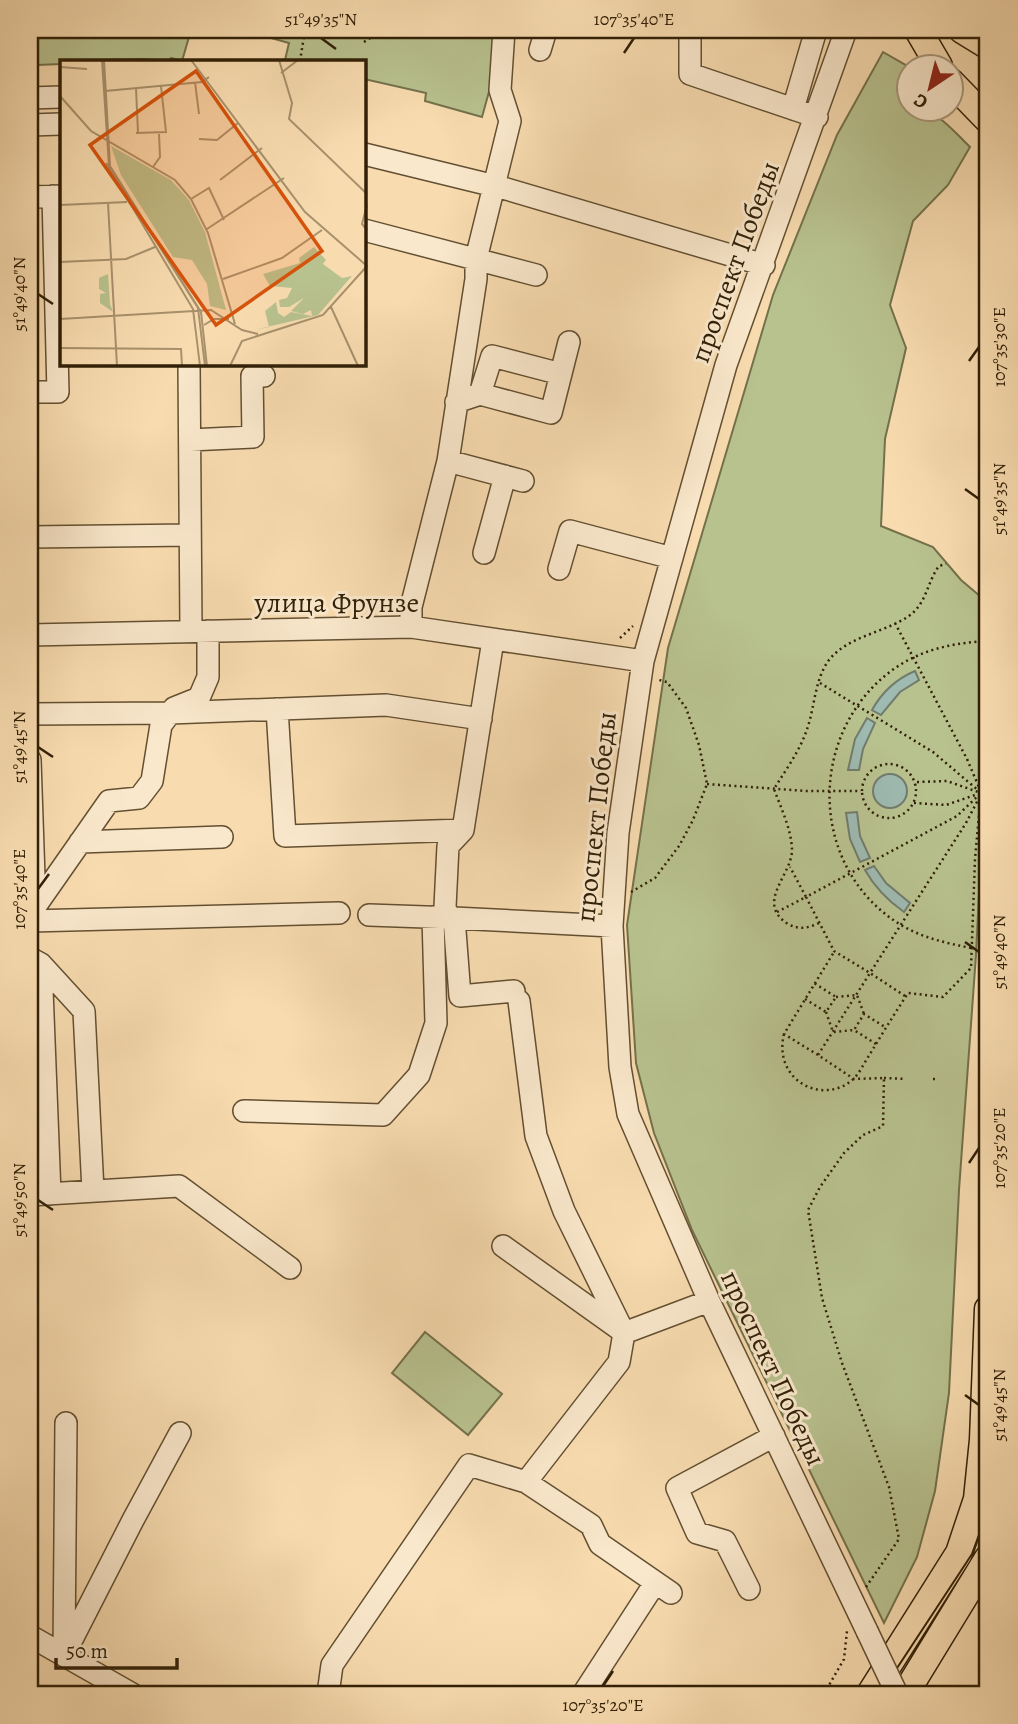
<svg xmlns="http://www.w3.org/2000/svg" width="1018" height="1724" font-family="Alegreya,serif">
  <rect width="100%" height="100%" fill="#f8dcb0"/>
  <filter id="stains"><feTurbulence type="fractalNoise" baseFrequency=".00286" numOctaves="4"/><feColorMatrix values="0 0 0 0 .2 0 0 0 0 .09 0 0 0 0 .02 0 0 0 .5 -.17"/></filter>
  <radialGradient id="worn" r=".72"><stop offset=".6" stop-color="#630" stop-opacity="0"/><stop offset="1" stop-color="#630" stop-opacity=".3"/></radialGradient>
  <path fill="#b8c28f" stroke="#74714b" stroke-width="2" d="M32,30H191L182,61L171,58L169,61L143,59L61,61V64L37,65Z
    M242,30H497L490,88L482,117L425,101L426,93L364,79V61L285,60L289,43Z
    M883,52L909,67L897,90L909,98V108C938,109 951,129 970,147L948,185L913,221L890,305L906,348L885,439L881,526L933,547L961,580L987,602L988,609V705L976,955L959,1190L949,1393L935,1491L917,1557L884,1623L692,1230L654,1133L636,1063L627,925L668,648L773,295L837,135Z
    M425,1332L502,1394L468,1435L392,1373Z"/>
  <path fill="#9ebab1" stroke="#727c6d" stroke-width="2" d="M915,671L919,680L900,692L881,715L872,710C882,692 896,679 915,671Z
    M867,718L875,723L863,749L859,770H848L855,739Z
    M873 791a17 17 0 1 1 34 0a17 17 0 1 1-34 0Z
    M857,812L860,836L870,858L860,862L850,839L846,813Z
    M874,866L886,883L910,903L904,912C887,900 875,888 865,870Z"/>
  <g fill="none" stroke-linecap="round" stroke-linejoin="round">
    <defs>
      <path id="minor" d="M690,30V74L817,117
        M846,30L726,365L643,661L618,833L612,926L620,1067L628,1114L709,1301L867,1631
        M540,50L546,30
        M30,98L61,97
        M793,109L816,30
        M30,125L61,124
        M364,154L503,188L764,265
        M30,197L61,196
        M364,230L536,275
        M189,364L191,631
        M30,392H58L53,196
        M480,394L492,356L561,374
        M456,402L480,394L551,413L569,342
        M190,440L253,437L252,376H264
        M448,461L523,481
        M30,537L190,535
        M484,553L505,476
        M559,569L570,531L672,558
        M411,627V607L448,461L476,279V259L510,121L500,90L504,30
        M30,635L411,627L643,661
        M493,640L463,830L448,846L445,907L447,914L454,918L612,926
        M277,709L285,836L463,830
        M30,714L170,713L386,705L481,719
        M30,760L35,907
        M80,842L222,837
        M30,914L109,801L139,798L152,781L161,725L174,708L199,698L208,677V631
        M369,915L454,918L460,996L514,991
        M30,921L339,913
        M30,958L41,964L84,1011L93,1191
        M41,964L50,1194
        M519,1001L536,1136L564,1211L624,1333
        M244,1111L383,1115L419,1075L436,1023L433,917
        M30,1195L179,1186L290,1268
        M503,1246L622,1331
        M526,1482L619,1362L624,1333L709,1301
        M749,1589L725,1541L697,1533L677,1488L774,1436
        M30,1636L132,1694
        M64,1650L66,1423
        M64,1655L133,1520L180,1433
        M328,1694L332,1665L469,1465L526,1482L591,1525L600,1544L671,1593
        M583,1694L655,1583"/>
      <path id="major" d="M918,30L939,66
        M962,30L988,46
        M951,82L988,120
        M870,1694L959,1553L977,1499L983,1440L988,1309
        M905,1694L988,1558"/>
    </defs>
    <use href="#minor" stroke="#634f31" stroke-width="24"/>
    <use href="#major" stroke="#312007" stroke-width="29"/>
    <path stroke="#312007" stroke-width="2.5" stroke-dasharray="2 3.5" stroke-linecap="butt" d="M364,42L382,30
      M300,61L305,30
      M895,623L967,759L981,792
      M620,638L633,626
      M820,683L933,752L979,791
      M862 791a27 27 0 1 1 54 0a27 27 0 1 1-54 0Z
      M917,782L947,781L978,792
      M707,784L807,791H861
      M914,803L946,805L978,794
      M631,892L655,878L679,846L693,820L707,784L699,745L686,708L667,682L659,680
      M777,912L806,897L790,867
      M819,923C809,928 799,930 788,924C755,903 791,876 792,851C792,831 781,808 774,789C785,771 799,752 806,732C815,709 814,680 829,660C848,636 884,633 909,616C927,603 927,582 939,566L946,564
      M971,948C946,943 923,938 901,925C809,869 806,735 891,671C919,650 952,643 986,641
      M905,996L870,973L966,823L979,798
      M836,997L857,995L864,1014
      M805,999L826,1012L836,997L814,983
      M826,1012L833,1032L854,1030
      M784,1034C780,1050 783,1067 796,1079C811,1093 835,1094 851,1081C859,1075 864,1063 870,1054C882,1034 895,1013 908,993L943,997L971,968L975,859L981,793L986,641L988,632
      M876,1044L854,1030L864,1014L885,1027
      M818,1055L784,1034L834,952
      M884,1078L906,1079
      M933,1079H935
      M866,1587L899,1539L889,1487L842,1363L822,1298L808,1210L820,1187L844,1153L863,1135L883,1126L884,1078L854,1079L818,1055L870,973L834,951L806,897L957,816L981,793
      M824,1694L844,1659L847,1631"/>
    <use href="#minor" stroke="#fae8cc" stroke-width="21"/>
    <use href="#major" stroke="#f8dcb0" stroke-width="26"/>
    <path stroke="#312007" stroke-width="2" d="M880,1694L972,1554L988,1510"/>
    <defs>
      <path id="minor-bridge" d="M867,1631L897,1694"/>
    </defs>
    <use href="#minor-bridge" stroke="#634f31" stroke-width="24" stroke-linecap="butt"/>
    <use href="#minor-bridge" stroke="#fae8cc" stroke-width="21"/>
  </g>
  <path fill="none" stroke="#312007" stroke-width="2.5" d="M321,38L336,49M624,53L634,38M38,294L53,304M969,361L979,347M965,489L979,499M38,747L53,757M38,889L49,874M965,942L979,952M969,1163L979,1148M38,1200L53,1210M965,1395L979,1405M603,1686L613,1671"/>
  <g text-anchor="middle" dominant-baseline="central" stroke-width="6" stroke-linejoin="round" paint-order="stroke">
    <g font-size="28" fill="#312007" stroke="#fae8cc">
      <text transform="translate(735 262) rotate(-70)">проспект Победы</text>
      <text x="337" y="603">улица Фрунзе</text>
      <text transform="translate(596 817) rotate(-84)">проспект Победы</text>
      <text transform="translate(773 1368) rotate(65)">проспект Победы</text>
    </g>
  </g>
  <g transform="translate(60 60)">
    <rect width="306" height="306" fill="#f8dcb0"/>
    <path d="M51,86L111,120L129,140L145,172L166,250L150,246L147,224L132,200L113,197L61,115ZM254,187L266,200L263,204L282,218L292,216L258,255L194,270L209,267L205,251L216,242L218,253L224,257L231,252L252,256L251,250L243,254L231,251L244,238L229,247H220L219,240L227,238L232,228L210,226L203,214L240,203L239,198ZM48,214L50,244L53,252L40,243V234L46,233L39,229V218Z" fill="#b8c28f"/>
    <path fill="none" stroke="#a8916c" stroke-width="2" d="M42,0L49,106L138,248L145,306M44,0L50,106L141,252L147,306M131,0L245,152L307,206L263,255L182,281L170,306M219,0L232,43L229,59L307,134M0,7L27,9M221,13L238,0M135,22L139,54M76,28L78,73M45,31L142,22L149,17M0,36L31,71L115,120L131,139L148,173L175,264M76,73L106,72L101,26M139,79L157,80L178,63M46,103L133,249L140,306M93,107L100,97L99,74M160,120L202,88M131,139L149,128L164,160M48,143L57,306M0,145L67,142M307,145L302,164L307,170M147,169L224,118M0,202L66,199L95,187M163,219L222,198L262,170M271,247L298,306M0,259L151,250L182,270L198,274M144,265L154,259H169M0,288L121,289L122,306"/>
    <path fill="#d6530c" fill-opacity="0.15" stroke="#d6530c" stroke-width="3.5" d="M136,11L262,191L156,265L30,85Z"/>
    <rect width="306" height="306" fill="none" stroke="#312007" stroke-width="3.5"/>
  </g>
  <rect width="1018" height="1724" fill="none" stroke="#f8dcb0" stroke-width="77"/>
  <g transform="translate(930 88) rotate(215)"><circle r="33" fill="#fae8cc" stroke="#aa987d" stroke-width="2"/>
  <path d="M0-5L12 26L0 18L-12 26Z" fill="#8f2418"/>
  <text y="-10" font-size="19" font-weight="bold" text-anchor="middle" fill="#312007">С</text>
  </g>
  <path d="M56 1658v10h121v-10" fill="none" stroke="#312007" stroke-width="3.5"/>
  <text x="66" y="1658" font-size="21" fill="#312007" stroke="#fae8cc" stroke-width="5" paint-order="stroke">50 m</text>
  <rect x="38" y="38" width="941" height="1648" fill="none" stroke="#312007" stroke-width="2.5"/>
  <g font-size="18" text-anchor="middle" fill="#312007">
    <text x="321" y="25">51°49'35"N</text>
    <text x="634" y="25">107°35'40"E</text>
    <text transform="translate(19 294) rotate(-90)" y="6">51°49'40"N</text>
    <text transform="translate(999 347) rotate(-90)" y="6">107°35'30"E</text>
    <text transform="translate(999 499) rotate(-90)" y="6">51°49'35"N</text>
    <text transform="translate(19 747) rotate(-90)" y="6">51°49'45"N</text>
    <text transform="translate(19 889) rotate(-90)" y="6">107°35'40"E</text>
    <text transform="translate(999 952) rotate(-90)" y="6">51°49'40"N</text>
    <text transform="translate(999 1148) rotate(-90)" y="6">107°35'20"E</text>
    <text transform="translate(19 1200) rotate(-90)" y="6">51°49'50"N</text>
    <text transform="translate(999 1405) rotate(-90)" y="6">51°49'45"N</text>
    <text x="603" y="1711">107°35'20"E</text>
  </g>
  <rect width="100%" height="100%" filter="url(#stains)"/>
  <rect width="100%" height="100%" fill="url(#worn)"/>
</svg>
